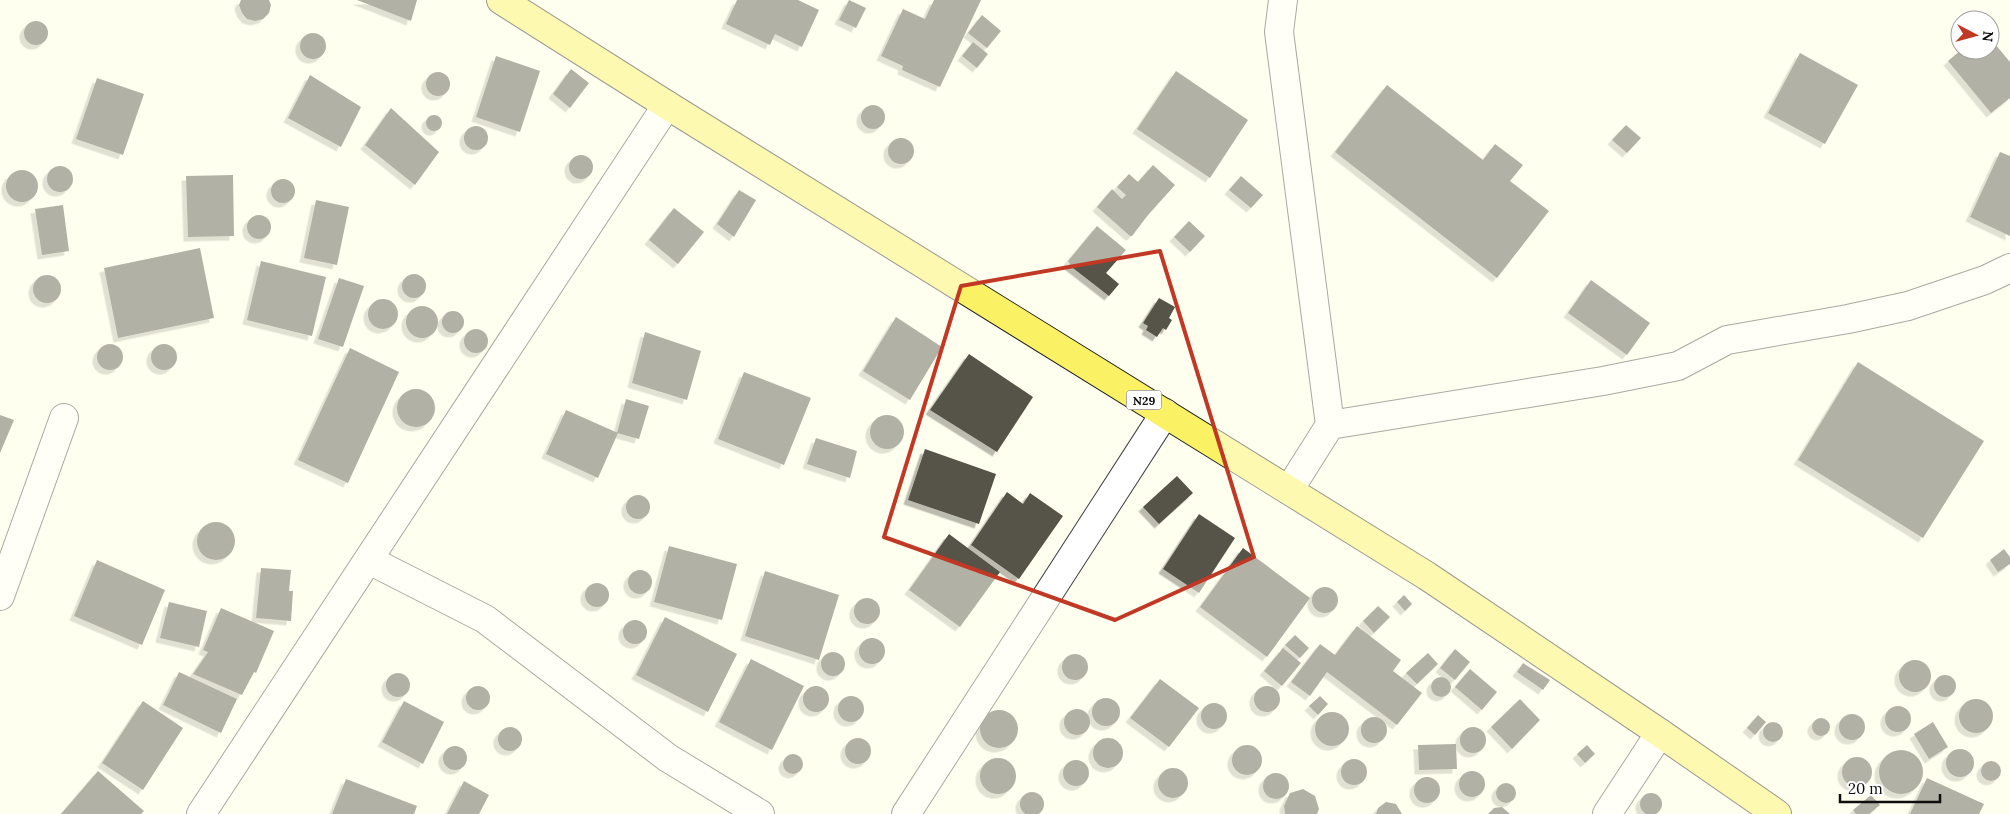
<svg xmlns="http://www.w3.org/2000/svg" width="2010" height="814" font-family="Lora,serif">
  <defs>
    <filter id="shadow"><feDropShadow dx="-4.5" dy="4.5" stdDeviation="0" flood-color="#0004"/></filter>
  </defs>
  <rect width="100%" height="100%" fill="#fffff0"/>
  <path fill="#57524a" filter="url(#shadow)" d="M241,0H269L271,5L269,13L263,19L255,21L247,19L242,13L239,5Z
    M357,0H417L411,21Z
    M737,0H798L819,10L802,47L775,34L770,45L726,24Z
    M849,0L866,8L856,28L839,20Z
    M934,0H981L940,87L902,70L903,66L881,56L903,9L925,19Z
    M982,15L1001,31L987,48L968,33Z
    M24 33a12 12 0 1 1 24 0a12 12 0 1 1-24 0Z
    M300 46a13 13 0 1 1 26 0a13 13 0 1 1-26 0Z
    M1990,38L2010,62V98L1991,113L1948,61L1961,50H1990Z
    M973,42L988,54L977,68L962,56Z
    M1800,53L1858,85L1825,144L1768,113Z
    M496,56L540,71L520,132L476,117Z
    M571,69L589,83L570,108L553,94Z
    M1176,71L1248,120L1210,178L1137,129Z
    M426 84a12 12 0 1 1 24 0a12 12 0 1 1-24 0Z
    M310,75L361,107L341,147L288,118Z
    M97,78L144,94L123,155L76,139Z
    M1387,85L1483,160L1495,144L1523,165L1510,181L1549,211L1497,278L1335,152Z
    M861 117a12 12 0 1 1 24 0a12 12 0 1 1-24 0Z
    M391,108L439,152L415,185L365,145Z
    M426 123a8 8 0 1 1 16 0a8 8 0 1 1-16 0Z
    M1626,125L1641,138L1627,153L1612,140Z
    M464 138a12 12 0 1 1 24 0a12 12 0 1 1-24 0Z
    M888 151a13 13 0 1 1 26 0a13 13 0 1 1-26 0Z
    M2000,152L2010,156V236L1970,217Z
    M569 167a12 12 0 1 1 24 0a12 12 0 1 1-24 0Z
    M1153,165L1175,185L1148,215L1132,236H1130L1097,207L1112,189L1122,199L1126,195L1117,187L1129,174L1138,182Z
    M47 179a13 13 0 1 1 26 0a13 13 0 1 1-26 0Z
    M6 186a16 16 0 1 1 32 0a16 16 0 1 1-32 0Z
    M233,175L234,236L188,237L186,176Z
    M1241,176L1263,195L1251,208L1229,190Z
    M271 191a12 12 0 1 1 24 0a12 12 0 1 1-24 0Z
    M739,190L756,200L734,237L717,224Z
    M316,200L349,207L337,265L304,258Z
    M63,205L69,251L42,255L35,209Z
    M674,208L704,232L678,264L649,240Z
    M247 227a12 12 0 1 1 24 0a12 12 0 1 1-24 0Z
    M1189,221L1205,236L1190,252L1174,237Z
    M1097,226L1126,250L1106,273L1119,284L1109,296L1069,265L1070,264L1068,261Z
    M200,248L214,318L118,338L104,268Z
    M261,261L326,277L312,336L247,320Z
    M402 286a12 12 0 1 1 24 0a12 12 0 1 1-24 0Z
    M33 289a14 14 0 1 1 28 0a14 14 0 1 1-28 0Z
    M339,278L364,286L343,347L318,339Z
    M1591,280L1650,323L1627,355L1568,313Z
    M1159,298L1175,307L1169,318L1172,320L1166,330L1163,328L1157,337L1146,330L1148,326L1143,323Z
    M368 314a15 15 0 1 1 30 0a15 15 0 1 1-30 0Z
    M406 322a16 16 0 1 1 32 0a16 16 0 1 1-32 0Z
    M442 322a11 11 0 1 1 22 0a11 11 0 1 1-22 0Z
    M896,317L942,347L910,400L863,371Z
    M464 341a12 12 0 1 1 24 0a12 12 0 1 1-24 0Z
    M645,332L701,351L687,400L632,383Z
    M151 357a13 13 0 1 1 26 0a13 13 0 1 1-26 0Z
    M97 357a13 13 0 1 1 26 0a13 13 0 1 1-26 0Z
    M350,348L399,372L348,483L298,460Z
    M969,354L1033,397L997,452L930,410Z
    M1858,362L1984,441L1923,538L1798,460Z
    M744,372L811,398L784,465L718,439Z
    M397 408a19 19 0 1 1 38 0a19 19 0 1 1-38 0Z
    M626,399L649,406L639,439L617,433Z
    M566,410L618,433L598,478L546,454Z
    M0,415L14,420L0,453Z
    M870 432a17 17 0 1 1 34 0a17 17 0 1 1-34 0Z
    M816,438L857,451L850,478L807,464Z
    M925,449L996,474L979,524L908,500Z
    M1177,476L1193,493L1159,524L1143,507Z
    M1007,492L1023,504L1030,493L1063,516L1019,579L971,545Z
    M626 507a12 12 0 1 1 24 0a12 12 0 1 1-24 0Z
    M1199,514L1235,538L1199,593L1163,569Z
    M197 541a19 19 0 1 1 38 0a19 19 0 1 1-38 0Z
    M949,534L1000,572L960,627L909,590Z
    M669,546L737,564L722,620L654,602Z
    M1243,548L1310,598L1267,657L1200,607Z
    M2004,549L2010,557V564L1998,572L1990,560Z
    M97,560L165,590L142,645L74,616Z
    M261,568L291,570L289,591H293L291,621L256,618Z
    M628 582a12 12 0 1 1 24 0a12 12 0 1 1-24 0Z
    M765,571L839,595L819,660L745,636Z
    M585 595a12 12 0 1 1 24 0a12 12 0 1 1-24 0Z
    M1312 600a13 13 0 1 1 26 0a13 13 0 1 1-26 0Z
    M1404,595L1412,604L1405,611L1397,602Z
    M854 611a13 13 0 1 1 26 0a13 13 0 1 1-26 0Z
    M169,602L207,611L199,647L160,638Z
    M1378,606L1390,617L1374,633L1363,621Z
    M221,608L274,631L256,673L254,672L242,695L193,674L208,652L203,650Z
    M665,617L737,654L708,712L636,675Z
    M623 632a12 12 0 1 1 24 0a12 12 0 1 1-24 0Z
    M1357,626L1401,660L1393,671L1422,693L1397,725L1327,672L1310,696L1291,682L1320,644L1335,655Z
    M1295,635L1309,648L1300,658L1285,645Z
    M859 651a13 13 0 1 1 26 0a13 13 0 1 1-26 0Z
    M1283,648L1301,663L1282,686L1264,671Z
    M1455,649L1470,662L1455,680L1440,668Z
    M821 664a12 12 0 1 1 24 0a12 12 0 1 1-24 0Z
    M1428,653L1438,664L1417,684L1406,673Z
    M1062 667a13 13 0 1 1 26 0a13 13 0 1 1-26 0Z
    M751,659L804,686L772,750L719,722Z
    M1899 676a16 16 0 1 1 32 0a16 16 0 1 1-32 0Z
    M1523,663L1550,680L1543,690L1517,672Z
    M1470,669L1497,692L1482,710L1455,687Z
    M179,672L237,699L221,733L163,705Z
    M386 685a12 12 0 1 1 24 0a12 12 0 1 1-24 0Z
    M1934 686a11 11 0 1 1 22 0a11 11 0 1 1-22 0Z
    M1431 687a10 10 0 1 1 20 0a10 10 0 1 1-20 0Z
    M1160,679L1199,708L1169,747L1130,718Z
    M466 698a12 12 0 1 1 24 0a12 12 0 1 1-24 0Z
    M1254 699a13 13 0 1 1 26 0a13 13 0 1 1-26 0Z
    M803 699a13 13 0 1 1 26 0a13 13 0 1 1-26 0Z
    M1320,696L1328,704L1318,715L1309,706Z
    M838 709a13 13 0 1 1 26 0a13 13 0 1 1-26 0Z
    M1092 712a14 14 0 1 1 28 0a14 14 0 1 1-28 0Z
    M1959 716a17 17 0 1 1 34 0a17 17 0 1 1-34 0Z
    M1520,699L1540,720L1512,749L1491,727Z
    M143,701L183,728L143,790L102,763Z
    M404,701L444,722L423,764L382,742Z
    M1201 716a13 13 0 1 1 26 0a13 13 0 1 1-26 0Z
    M1885 719a13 13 0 1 1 26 0a13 13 0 1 1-26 0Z
    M1064 722a13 13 0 1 1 26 0a13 13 0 1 1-26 0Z
    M980 729a19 19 0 1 1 38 0a19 19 0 1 1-38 0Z
    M1315 729a17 17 0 1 1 34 0a17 17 0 1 1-34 0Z
    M1839 727a13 13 0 1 1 26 0a13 13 0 1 1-26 0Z
    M1758,715L1766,722L1755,735L1747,728Z
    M1361 730a13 13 0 1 1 26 0a13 13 0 1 1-26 0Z
    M1812 727a9 9 0 1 1 18 0a9 9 0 1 1-18 0Z
    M1763 732a10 10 0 1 1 20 0a10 10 0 1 1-20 0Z
    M1933,722L1948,747L1929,759L1914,734Z
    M498 739a12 12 0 1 1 24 0a12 12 0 1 1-24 0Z
    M1460 740a13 13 0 1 1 26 0a13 13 0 1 1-26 0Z
    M1093 753a15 15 0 1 1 30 0a15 15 0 1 1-30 0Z
    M845 751a13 13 0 1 1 26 0a13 13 0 1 1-26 0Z
    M1456,744L1457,769L1419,770L1418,745Z
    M1232 760a15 15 0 1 1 30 0a15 15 0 1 1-30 0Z
    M1587,745L1595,754L1585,763L1577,754Z
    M443 758a12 12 0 1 1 24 0a12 12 0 1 1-24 0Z
    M1946 763a14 14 0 1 1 28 0a14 14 0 1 1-28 0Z
    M1879 772a22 22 0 1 1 44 0a22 22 0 1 1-44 0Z
    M783 764a10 10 0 1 1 20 0a10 10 0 1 1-20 0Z
    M1842 772a15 15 0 1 1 30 0a15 15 0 1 1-30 0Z
    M980 776a18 18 0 1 1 36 0a18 18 0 1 1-36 0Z
    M1341 772a13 13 0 1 1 26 0a13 13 0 1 1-26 0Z
    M1063 773a13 13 0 1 1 26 0a13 13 0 1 1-26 0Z
    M1981 771a10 10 0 1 1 20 0a10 10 0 1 1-20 0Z
    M1158 783a15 15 0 1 1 30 0a15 15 0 1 1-30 0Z
    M98,771L144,811L141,814H61Z
    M1459 784a13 13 0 1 1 26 0a13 13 0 1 1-26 0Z
    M1263 786a13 13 0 1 1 26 0a13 13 0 1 1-26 0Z
    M1414 790a13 13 0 1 1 26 0a13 13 0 1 1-26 0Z
    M1927,778L1984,804L1979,814H1910Z
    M346,779L417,806L414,814H332Z
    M464,781L489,795L479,814H447Z
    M1496 793a10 10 0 1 1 20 0a10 10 0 1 1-20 0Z
    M1303,789L1315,796L1319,809L1317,814H1285L1284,806L1290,793Z
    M1020 804a12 12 0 1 1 24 0a12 12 0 1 1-24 0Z
    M1640 804a11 11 0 1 1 22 0a11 11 0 1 1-22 0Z
    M1871,795L1880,805L1869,814H1856L1853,810Z
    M1386,802L1396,804L1402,814H1376L1378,808Z
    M1502,807L1510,814H1488L1494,808Z"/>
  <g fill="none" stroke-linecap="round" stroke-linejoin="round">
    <defs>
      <path id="street" d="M1283,0L1279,32L1330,425L1289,490
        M1330,425L1603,381L1678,366L1727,340L1848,319L1908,306L1985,280L2010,268
        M369,560L485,619L668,758L760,814
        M0,596L64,418
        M201,814L667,105
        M906,814L1165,413
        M1607,814L1660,733"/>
      <path id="primary" d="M501,0L667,105L1427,576L1660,733L1777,814"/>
    </defs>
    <use href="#street" stroke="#414141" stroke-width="30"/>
    <use href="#primary" stroke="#1f1f1f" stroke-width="30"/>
    <use href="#street" stroke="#fff" stroke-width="28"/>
    <use href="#primary" stroke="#faf164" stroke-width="28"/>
  </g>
  <path d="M0 0H2010V814H0ZM1160,251L1254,557L1115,620L884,537L961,286Z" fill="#fffff0" fill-opacity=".55" fill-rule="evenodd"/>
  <path fill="none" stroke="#c13924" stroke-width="4" stroke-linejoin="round" d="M1160,251L1254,557L1115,620L884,537L961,286Z"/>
  <g text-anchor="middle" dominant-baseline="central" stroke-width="5" stroke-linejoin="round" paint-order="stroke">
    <rect fill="#fff" stroke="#565656" stroke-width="1" x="1126.5" y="390.5" width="35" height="19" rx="4"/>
    <g font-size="12" font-weight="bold" fill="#0e0e0e">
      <text x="1144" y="400">N29</text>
    </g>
  </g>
  <g transform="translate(1975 35) rotate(96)"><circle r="24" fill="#ffffff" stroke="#9f9f9f"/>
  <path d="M0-4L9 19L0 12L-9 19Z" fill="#c13924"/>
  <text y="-8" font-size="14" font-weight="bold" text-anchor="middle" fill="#0e0e0e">N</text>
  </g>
  <path d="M1840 794v8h100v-8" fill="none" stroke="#0e0e0e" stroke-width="2.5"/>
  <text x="1848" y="794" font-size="15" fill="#0e0e0e" stroke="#ffffff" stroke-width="4" paint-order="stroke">20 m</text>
</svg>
